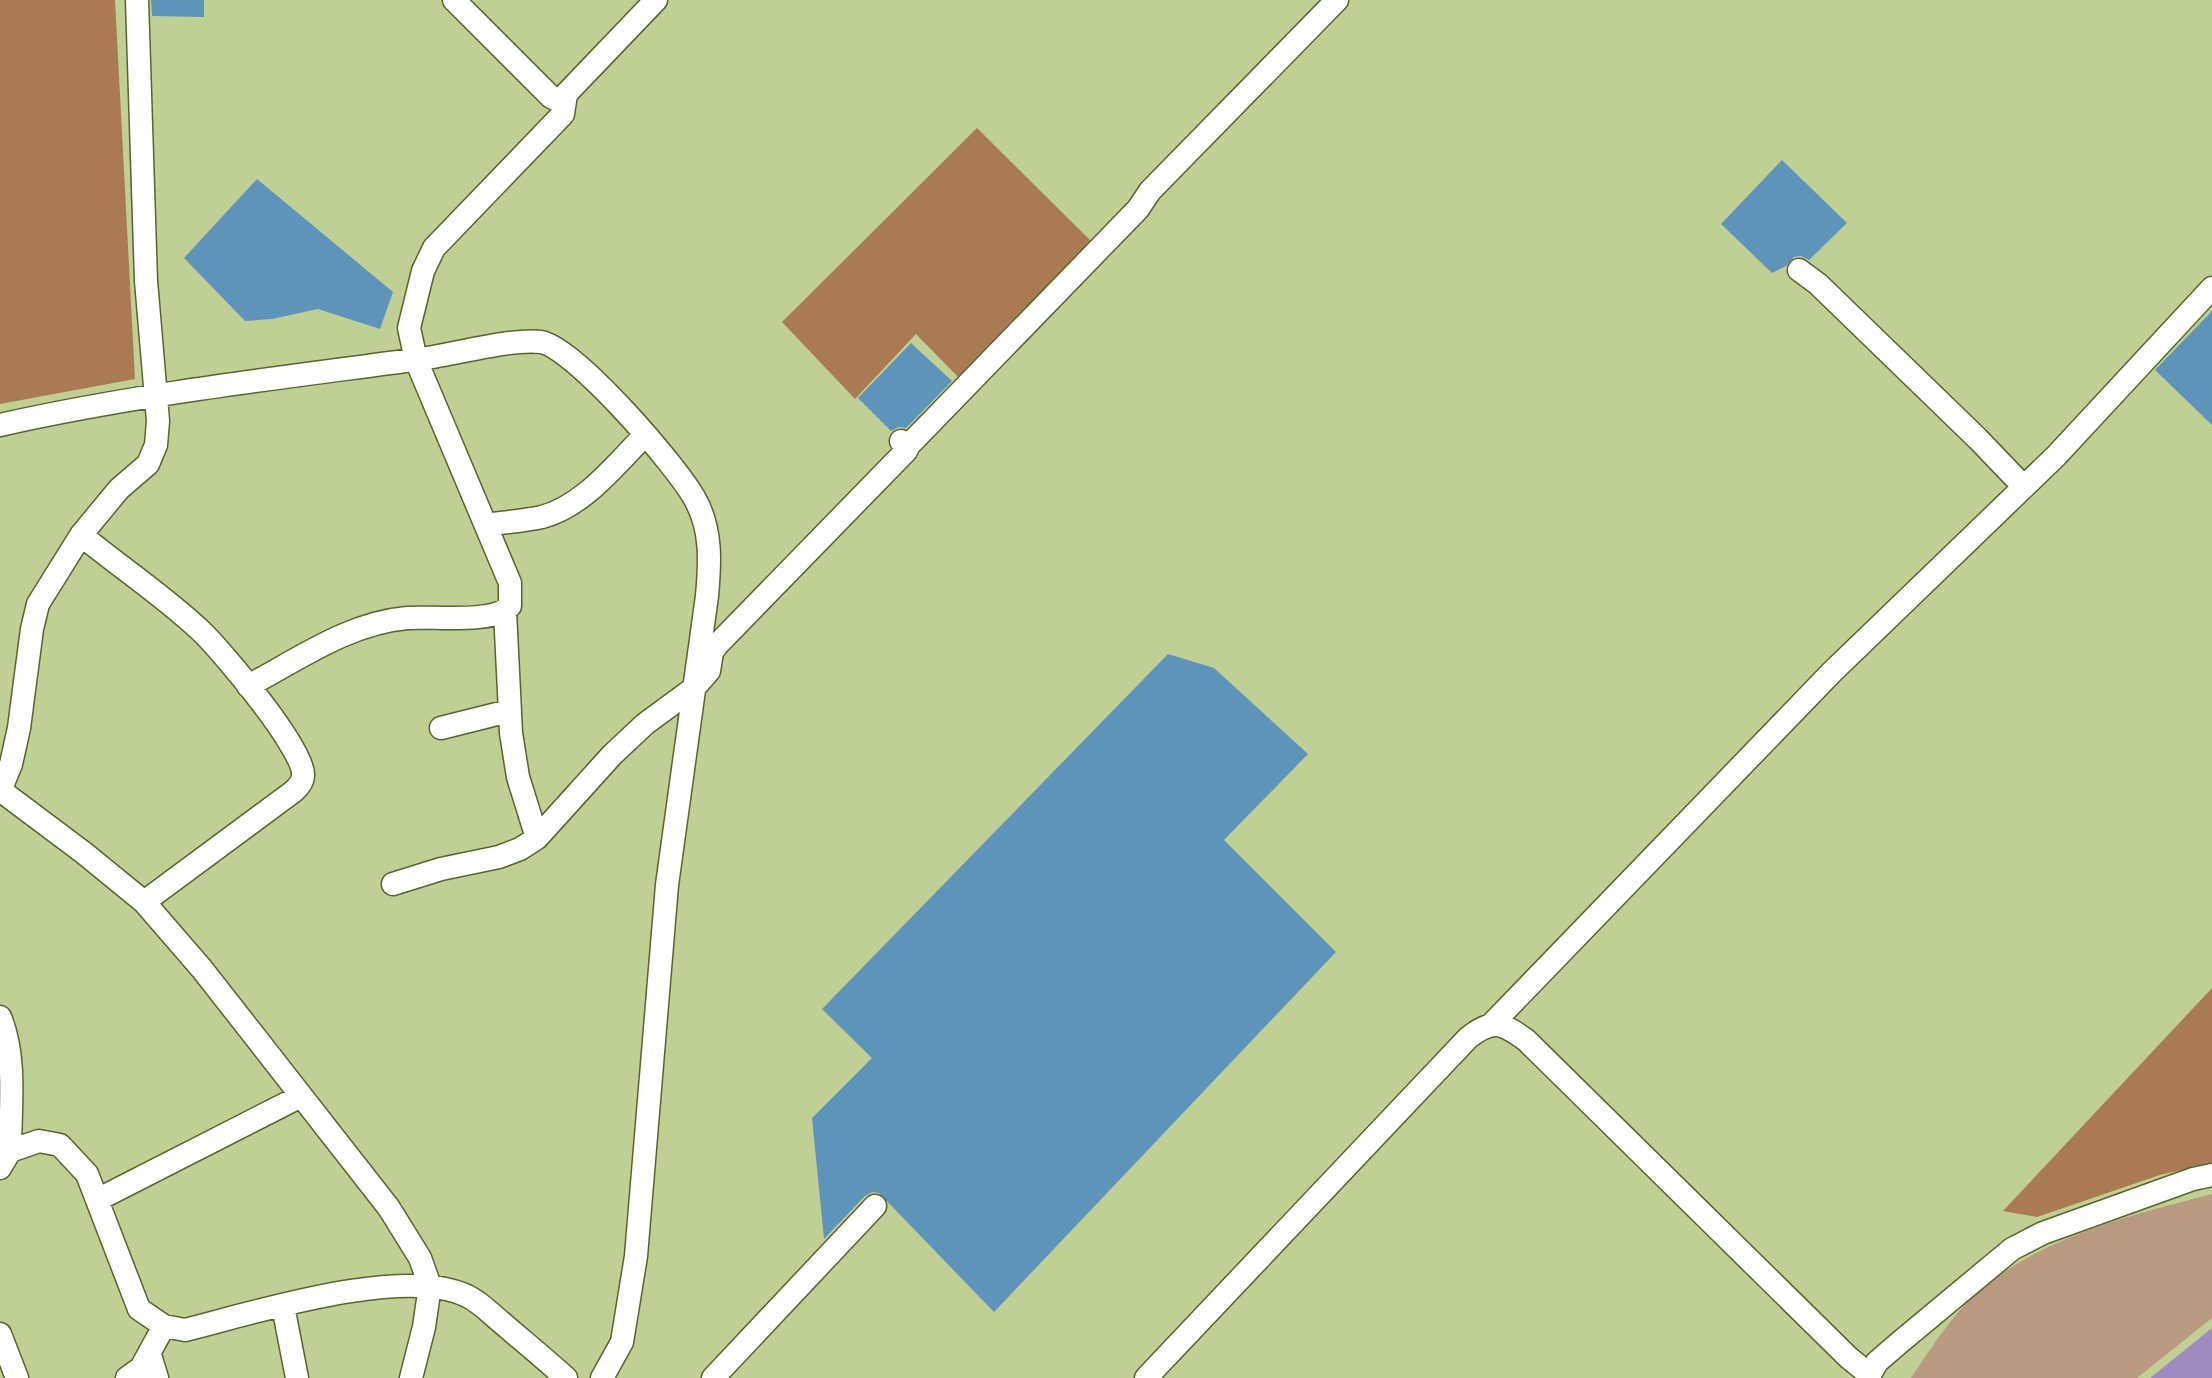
<svg xmlns="http://www.w3.org/2000/svg" width="2212" height="1378" font-family="Rubik,sans-serif">
  <rect width="100%" height="100%" fill="#c0d095"/>
  <path fill="#b9997f" d="M2212,1194V1318L2137,1378H1911C1934,1344 1956,1308 1989,1283C2050,1235 2138,1213 2212,1194Z"/>
  <path fill="#aa7b53" d="M0,0H115L135,379L0,404Z
    M977,128L1092,242L960,379L916,334L855,399L782,322Z
    M2212,988V1163L2160,1175L2037,1217L2003,1211Z"/>
  <path fill="#9e8bc1" d="M2212,1328V1378H2150Z"/>
  <path fill="#5e94b9" d="M151,0H204V17L152,16Z
    M1782,160L1847,223L1809,260L1801,256L1794,257L1786,266L1772,273L1721,224Z
    M257,179L393,292L380,329L318,309L272,319L245,321L184,258Z
    M2212,311V425L2155,370Z
    M911,343L952,381L906,428L899,427L891,431L858,398Z
    M1168,654L1214,668L1308,754L1224,840L1336,952L994,1312L879,1193L872,1192L865,1196L824,1239L812,1118L872,1058L822,1009Z"/>
  <g fill="none" stroke-linecap="round" stroke-linejoin="round">
    <defs>
      <path id="minor" d="M454,0L551,97L564,103
        M1799,270L1818,284L1978,439L2024,487
        M0,425C138,394 280,378 420,359C451,355 513,338 541,342C575,348 679,468 696,501C712,531 710,563 707,596L667,885L636,1256L622,1342L602,1378
        M909,445L1138,209L1150,191L1337,0
        M486,525C505,522 524,521 542,517C584,506 616,464 645,435
        M81,535C120,567 164,596 201,631C222,651 305,750 303,775C303,782 298,787 294,791L144,902
        M505,611L511,733L518,777L537,838
        M248,686C299,659 349,623 407,618C433,616 493,624 510,606V583L416,360L409,328L423,271L434,248L563,114L566,94L656,0
        M441,728L509,711
        M0,790L84,853L144,902L202,969L389,1208L420,1258L430,1286L424,1327L411,1378
        M0,791L11,764L19,728L32,629L38,604L81,535L119,489L148,464L156,445L158,421L146,281L137,0
        M393,884L441,869L499,857L520,849L537,838L612,755L645,724L694,688L709,671L712,652L717,645L906,451L909,445L901,441
        M0,1017C17,1057 10,1109 10,1151
        M1491,1025L1832,672L2056,456L2212,288
        M0,1168L10,1151L39,1141L60,1145L87,1174L139,1309L164,1326L185,1330C253,1313 404,1265 467,1296C480,1302 490,1313 501,1322C523,1341 545,1359 566,1378
        M97,1200L301,1096
        M283,1306L297,1378
        M0,1334L17,1378
        M150,1355L157,1378
        M127,1378L141,1368L164,1326
        M713,1378L875,1206
        M1146,1378L1468,1038C1493,1018 1502,1023 1526,1040L1849,1358L1869,1374
        M1868,1378L1877,1362L1899,1343L2012,1249L2043,1233L2193,1179L2212,1175"/>
    </defs>
    <use href="#minor" stroke="#57642d" stroke-width="25"/>
    <use href="#minor" stroke="#fff" stroke-width="22"/>
  </g>
</svg>
